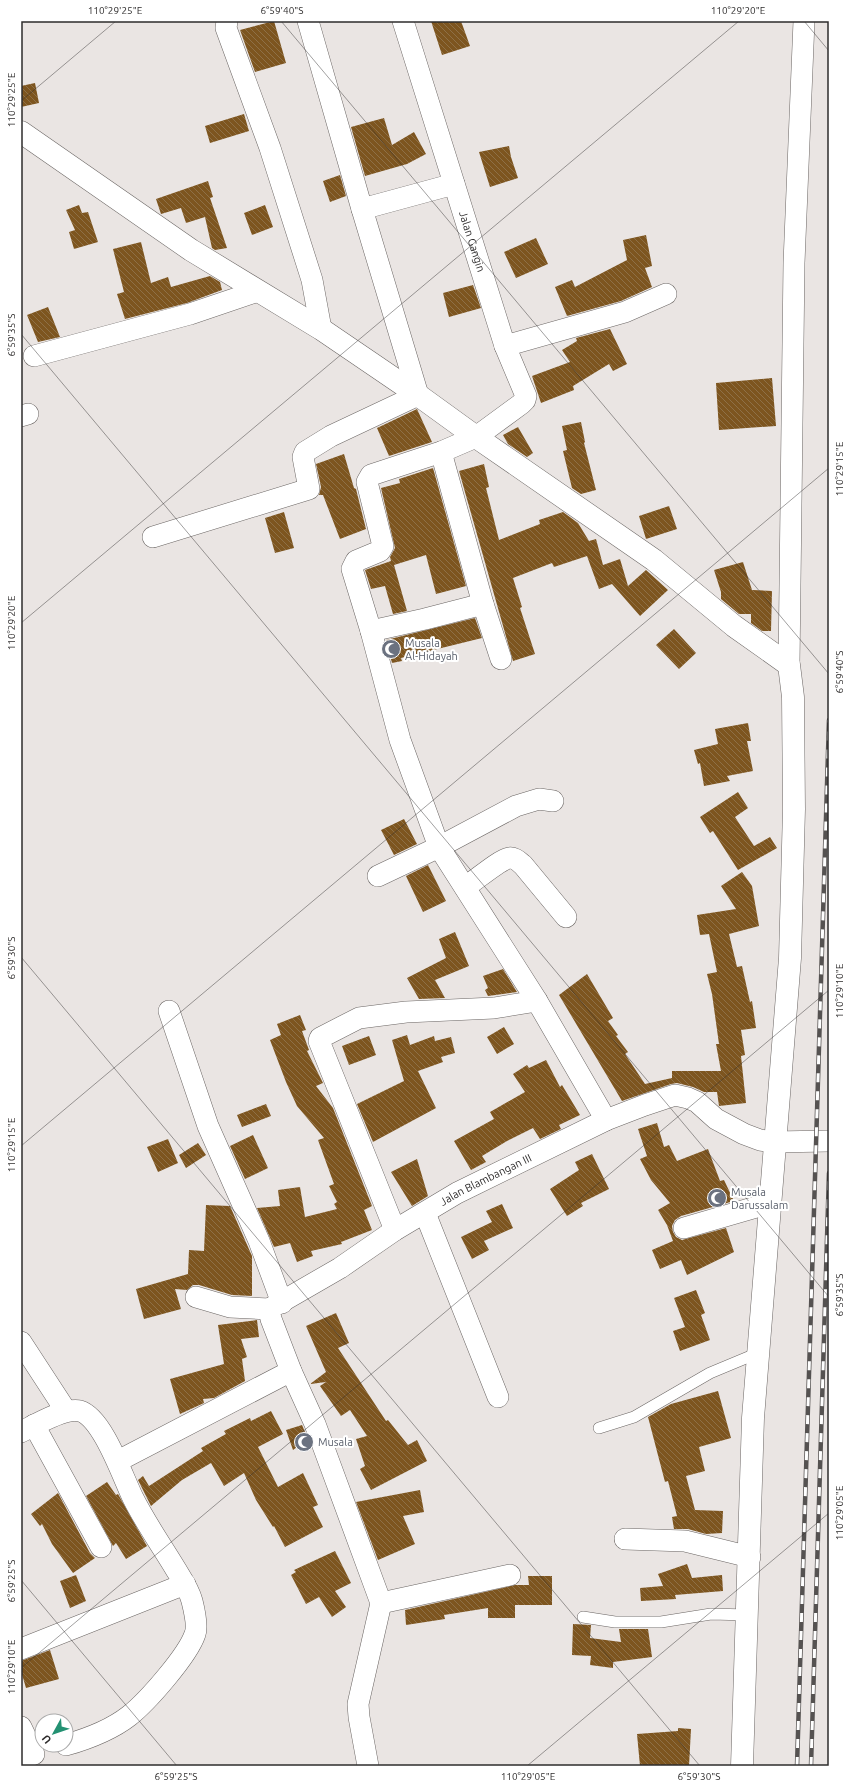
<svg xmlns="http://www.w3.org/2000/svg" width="850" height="1787" font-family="Ubuntu,sans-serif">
  <defs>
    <pattern id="building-back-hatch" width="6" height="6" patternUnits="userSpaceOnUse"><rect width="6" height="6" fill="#7d551f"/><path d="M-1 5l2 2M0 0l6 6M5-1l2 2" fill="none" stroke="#8e7047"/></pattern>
  </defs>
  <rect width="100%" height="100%" fill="#eae5e3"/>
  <path fill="url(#building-back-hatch)" d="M274,21L286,63L255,72L240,30Z
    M431,21H461L470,46L442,55Z
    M35,83L39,103L21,107V86Z
    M244,114L249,131L210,143L205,126Z
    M384,118L392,145L414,132L426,154L407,164L365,176L351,127Z
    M509,146L511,157L518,178L490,187L479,152Z
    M340,175L346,196L330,202L323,181Z
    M208,181L213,197L210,198L227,248L215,250L212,248L205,217L186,223L181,208L161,214L156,199Z
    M79,205L82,213L88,212L98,242L74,249L69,232L75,230L66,210Z
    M265,205L273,227L252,235L244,213Z
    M646,235L652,266L645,268L652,287L621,301L567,316L555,287L572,280L575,287L627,260L623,240Z
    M536,238L548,264L516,278L504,252Z
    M141,242L151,283L168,277L171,287L210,276L220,282L222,290L187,303L125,319L117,294L124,292L113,249Z
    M473,285L481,308L449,317L443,293Z
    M48,307L60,337L38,342L27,315Z
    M610,329L627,364L613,371L609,364L573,386L574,390L541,403L532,376L570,362L562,350L577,341L576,338Z
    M772,378L776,426L719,430L716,383Z
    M417,409L432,442L389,456L377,428Z
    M581,422L585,442L584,443L596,490L581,494L572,488L563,451L567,450L562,426Z
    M518,427L533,453L527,457L508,444L503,435Z
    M344,454L354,488L356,489L366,529L340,539L323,495H319L321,487L316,464Z
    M484,464L489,487L486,488L499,540L540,524L539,520L563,512L578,523L589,541L596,539L603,565L620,559L628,586L646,570L668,590L640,616L612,584L599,589L587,556L554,567L552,563L513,578L522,607L520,608L535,654L513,661L459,471Z
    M433,468L466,586L436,594L426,555L394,565L407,611L393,614L385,586L371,589L365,570L391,561L390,557L395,548L381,488L400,483L399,479Z
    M669,506L677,529L646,539L639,516Z
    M284,512L294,548L275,553L265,518Z
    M743,562L752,590L772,591L771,631H762L751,623V614H739L721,599V592L714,570Z
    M475,618L482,638L401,658L402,661L392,663L386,640Z
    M674,629L696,653L679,669L656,645Z
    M748,723L751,741H747L753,771L727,776L730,781L704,786L700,763L698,764L694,750L718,744L715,729Z
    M738,792L748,808L735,817L754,846L770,837L777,848L738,870L713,831L710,833L700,817Z
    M404,819L417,844L394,855L381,830Z
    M428,865L446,901L423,912L406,876Z
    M742,872L752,886L759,926L729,934L737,967L742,966L750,1002L752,1001L756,1028L741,1030L745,1055L741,1056L746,1103L719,1106L717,1092H704L693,1087L677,1083L671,1084L622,1101L559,995L587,974L613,1018L608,1021L618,1035L616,1036L628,1052L625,1054L645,1084L672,1078V1071H721L716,1044H719L712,994L707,974L717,972L709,934L700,935L697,915L736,909L721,886Z
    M455,932L469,966L435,980L445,998L419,999L407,978L446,958L439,939Z
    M503,969L517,992L488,996L485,990L488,988L483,976Z
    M300,1015L306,1030L302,1031L309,1050L307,1051L323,1083L316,1086L333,1108L372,1206L364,1210L372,1230L341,1242L342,1244L311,1251L313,1256L297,1262L290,1243L274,1247L257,1208L280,1206L278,1190L300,1187L305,1217L337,1209L334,1204L337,1202L329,1186L334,1184L318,1140L324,1138L297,1106L286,1082L270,1040L281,1035L277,1024Z
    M504,1027L514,1044L497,1054L487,1037Z
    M407,1035L410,1045L434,1036L435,1041L451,1037L455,1053L441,1057L443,1062L418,1071L436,1108L373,1142L357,1104L404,1081L392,1040Z
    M369,1036L376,1055L349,1065L342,1046Z
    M546,1060L560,1087L562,1085L580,1115L559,1125L561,1129L540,1139L533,1128L507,1141L482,1156L486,1162L471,1170L454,1141L494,1119L490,1112L525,1092L513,1074L527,1065L529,1068Z
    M266,1104L271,1116L242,1127L237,1115Z
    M657,1123L664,1147L669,1145L677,1161L708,1149L720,1181L724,1180L734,1201L681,1216L675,1220L672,1226L673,1232L676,1237L682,1240L726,1228L734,1252L687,1275L681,1260L660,1269L652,1250L673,1241L667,1225L658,1210L670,1203L651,1180L640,1159L647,1156L638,1129Z
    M253,1135L268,1168L245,1179L230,1146Z
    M168,1139L178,1163L158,1172L147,1147Z
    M198,1143L206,1155L186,1168L179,1155Z
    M592,1154L609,1189L581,1203L583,1206L567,1216L550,1189L579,1170L575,1162Z
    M417,1159L428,1196L412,1206L391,1172Z
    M502,1204L513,1228L484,1241L489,1250L472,1259L461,1237L492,1222L486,1211Z
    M206,1205L230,1206L252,1256V1296L232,1295L199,1285H193L187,1290L175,1289L181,1309L144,1319L136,1289L188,1274L189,1250L204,1251Z
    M696,1290L705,1313L701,1315L710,1340L680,1351L673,1331L685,1327L674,1298Z
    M336,1313L349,1343L338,1348L386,1421L388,1420L408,1445L417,1440L427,1461L371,1490L360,1469L365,1466L356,1439L367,1436L350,1410L341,1416L320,1386L326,1382L310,1384L326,1372L306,1326Z
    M257,1320L259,1337L241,1339L247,1357L242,1359L245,1381L214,1398L203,1399L204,1403L180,1414L170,1379L224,1364L218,1325Z
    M718,1391L731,1438L699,1447L705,1471L686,1476L695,1510L723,1511L722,1533L706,1534L688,1529H674L672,1517L677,1516L668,1481L665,1482L648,1417L671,1404Z
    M271,1411L283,1434L258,1447L278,1487L303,1473L318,1505L313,1507L323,1527L285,1547L274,1526L273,1527L256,1500L244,1473L224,1486L211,1463L182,1480L151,1506L138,1480L143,1476L149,1486L203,1451L201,1448L226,1434L224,1431L250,1418L251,1421Z
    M302,1425L308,1439L293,1450L286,1430Z
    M107,1482L116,1495L118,1494L147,1546L126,1559L116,1543L113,1546L86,1496Z
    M420,1490L424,1512L403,1516L415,1544L378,1560L356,1502Z
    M58,1493L90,1553L95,1558L73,1573L52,1544L42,1524L40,1526L31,1514Z
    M335,1551L351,1583L335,1591L346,1607L332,1617L319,1597L306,1604L291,1575L296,1572L294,1570Z
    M687,1564L692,1578L722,1575L723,1591L675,1595L676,1599L641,1601L640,1588L663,1586L658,1574Z
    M76,1575L86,1601L70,1608L60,1581Z
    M528,1576H552V1605H515V1618H488V1608L444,1615L445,1619L406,1625L405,1610L515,1585H529Z
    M573,1624L591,1625L590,1638L621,1642L619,1629H648L652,1657L613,1662V1668L590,1665L591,1656L572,1655Z
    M50,1650L59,1679L26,1688L21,1671V1661Z
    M678,1728L691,1729L689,1766H640L637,1734L678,1731Z"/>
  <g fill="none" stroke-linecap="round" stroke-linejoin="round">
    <defs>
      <path id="lane" d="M599,1428L634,1417L710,1373L758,1353
        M583,1617L615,1622H661L711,1614L748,1615"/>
      <g id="street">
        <path d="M227,21L226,28L270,148L312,280L321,329"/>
        <path id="s1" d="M403,21L505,346L526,396L525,400L521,404L476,437L441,452L371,475L367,482L383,546L380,551L356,561L352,569L371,631L400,740L439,847L537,1001L606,1120"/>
        <path d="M362,209L454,184"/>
        <path d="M505,346L625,312L666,294"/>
        <path d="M34,356L190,314L258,291"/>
        <path d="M21,416L28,414"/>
        <path d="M153,537L309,489L303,457L305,452L331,436L418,395L362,209L308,21"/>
        <path d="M483,604L501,659"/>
        <path d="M371,631L425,619L483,604L441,452"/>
        <path d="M789,665L794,263L804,21"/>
        <path d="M378,876L439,847L516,806L539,799L553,801"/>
        <path d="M465,887C475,881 499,860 509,858C515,857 519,862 523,865L566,917"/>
        <path d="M169,1011L208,1126L259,1241L282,1303"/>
        <path d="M425,1213L498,1397"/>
        <path d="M684,1228L770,1203"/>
        <path d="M395,1230L319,1041L320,1038L359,1018L406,1012L494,1008L537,1001"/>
        <path d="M196,1297L230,1307L269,1309"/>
        <path d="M21,1342L66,1411"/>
        <path d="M34,1425L101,1547"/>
        <path d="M21,1432C35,1425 65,1407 80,1411C103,1418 123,1478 133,1498C145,1522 161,1545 175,1568C181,1578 189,1589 192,1601C194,1609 198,1626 195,1634C188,1655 148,1701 129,1716C111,1730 87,1739 66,1745"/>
        <path d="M118,1461L291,1371"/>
        <path d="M625,1539L685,1541L750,1557"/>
        <path d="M381,1603L510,1575"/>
        <path d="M21,1649L185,1584"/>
        <path d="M21,1727L34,1754L21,1760"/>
        <path id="s2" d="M368,1766L359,1717L358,1704L381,1603L315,1424L291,1371L271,1319L269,1309L340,1268L395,1230L457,1193L606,1120L645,1105L675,1095L688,1098L697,1102L716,1119L744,1134L760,1140L774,1142L829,1141"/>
      </g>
      <path id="secondary" d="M21,132L191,250L321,329L418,395L476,437L654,560L734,626L789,665L793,697L794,809L790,958L753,1418L742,1766"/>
    </defs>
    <use href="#lane" stroke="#6b6664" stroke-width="12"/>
    <use href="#street" stroke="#6b6664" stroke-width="22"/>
    <use href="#secondary" stroke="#6b6664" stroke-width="23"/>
    <use href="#lane" stroke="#fff" stroke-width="11"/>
    <use href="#street" stroke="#fff" stroke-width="21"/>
    <use href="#secondary" stroke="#fff" stroke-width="22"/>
    <defs>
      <path id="rail" d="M797,1766L829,720
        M811,1766L829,1173"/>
    </defs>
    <use href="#rail" stroke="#555251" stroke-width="4.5"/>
    <use href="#rail" stroke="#fff" stroke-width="3" stroke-dasharray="9" stroke-linecap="butt"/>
  </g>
  <path fill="none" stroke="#2e2c2c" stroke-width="1" stroke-opacity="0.45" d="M281,21L829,674M804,21L829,51M21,101L116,21M21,334L829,1297M21,623L739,21M21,957L700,1766M21,1146L829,468M21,1580L177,1766M21,1668L829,990M527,1766L829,1513"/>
  <defs>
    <symbol id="mosque-disc" viewBox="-11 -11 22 22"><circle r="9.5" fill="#6b7280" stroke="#fff"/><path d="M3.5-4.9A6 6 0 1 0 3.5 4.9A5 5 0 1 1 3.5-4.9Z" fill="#fff"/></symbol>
  </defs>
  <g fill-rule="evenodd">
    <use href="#mosque-disc" x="380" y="638" width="22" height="22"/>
    <use href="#mosque-disc" x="706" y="1187" width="22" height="22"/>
    <use href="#mosque-disc" x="293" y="1431" width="22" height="22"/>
  </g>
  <g text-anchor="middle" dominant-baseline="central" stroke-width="4" stroke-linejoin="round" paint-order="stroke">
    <g font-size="11" fill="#2e2c2c" stroke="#fff">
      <text stroke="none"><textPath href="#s1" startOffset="231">Jalan Gangin</textPath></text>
      <text stroke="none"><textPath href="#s2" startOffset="734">Jalan Blambangan III</textPath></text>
    </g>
    <g font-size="11" fill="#5b616d" stroke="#fff" text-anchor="start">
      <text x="405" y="643">Musala<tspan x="405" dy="13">Al-Hidayah</tspan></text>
      <text x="731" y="1192">Musala<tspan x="731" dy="13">Darussalam</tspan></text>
      <text x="318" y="1442">Musala</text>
    </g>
  </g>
  <rect width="850" height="1787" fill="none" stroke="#ffffff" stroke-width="44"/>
  <g transform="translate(54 1733) rotate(230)"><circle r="19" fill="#ffffff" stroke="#ababab"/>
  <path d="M0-3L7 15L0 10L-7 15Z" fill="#239172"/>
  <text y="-6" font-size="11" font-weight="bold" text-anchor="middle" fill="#2e2c2c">U</text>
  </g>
  <rect x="22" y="22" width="806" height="1743" fill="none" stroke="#2e2c2c" stroke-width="1.5"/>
  <g font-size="10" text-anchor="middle" fill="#2e2c2c">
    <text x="115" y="14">110°29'25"E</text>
    <text x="282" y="14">6°59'40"S</text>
    <text x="738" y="14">110°29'20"E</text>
    <text transform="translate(11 100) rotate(-90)" y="4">110°29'25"E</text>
    <text transform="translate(11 335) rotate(-90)" y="4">6°59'35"S</text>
    <text transform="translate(839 469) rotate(-90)" y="4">110°29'15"E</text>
    <text transform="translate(11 623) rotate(-90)" y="4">110°29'20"E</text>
    <text transform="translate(839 672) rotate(-90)" y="4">6°59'40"S</text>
    <text transform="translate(11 958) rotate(-90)" y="4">6°59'30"S</text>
    <text transform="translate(839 991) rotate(-90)" y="4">110°29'10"E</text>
    <text transform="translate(11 1145) rotate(-90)" y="4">110°29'15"E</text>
    <text transform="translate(839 1295) rotate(-90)" y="4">6°59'35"S</text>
    <text transform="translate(839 1513) rotate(-90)" y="4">110°29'05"E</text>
    <text transform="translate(11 1581) rotate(-90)" y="4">6°59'25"S</text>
    <text transform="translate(11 1667) rotate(-90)" y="4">110°29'10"E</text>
    <text x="176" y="1780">6°59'25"S</text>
    <text x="528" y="1780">110°29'05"E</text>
    <text x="699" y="1780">6°59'30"S</text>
  </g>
</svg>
